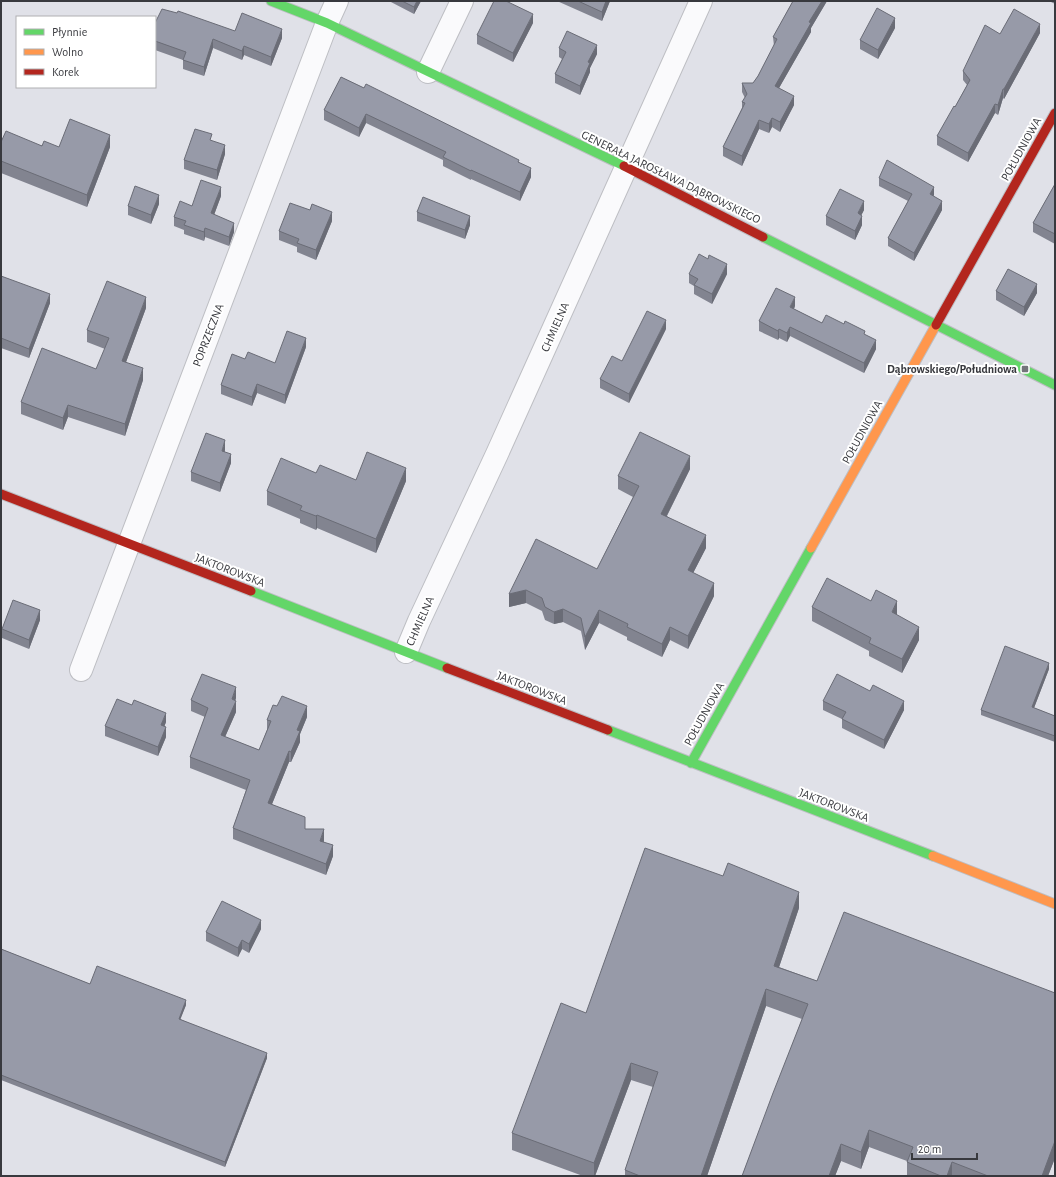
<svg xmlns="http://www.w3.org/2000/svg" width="1056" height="1177" font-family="'Alegreya Sans',sans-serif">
  <rect width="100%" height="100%" fill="#e0e1e8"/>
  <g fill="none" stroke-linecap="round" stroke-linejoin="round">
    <defs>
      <path id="street" d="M428,72L462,1
        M406,652L419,621L497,454L701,1
        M81,670L327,23L337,1"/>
      <path id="fast" d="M271,1L327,23L624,166
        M763,237L1055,385
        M251,591L447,668
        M608,730L933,856
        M691,763L811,548"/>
      <path id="slow" d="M811,548L936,325
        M933,856L1055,904"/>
      <path id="jam" d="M624,166L763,237
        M936,325L1055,113
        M1,494L251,591
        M447,668L608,730"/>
    </defs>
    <use href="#street" stroke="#bdbec3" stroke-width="24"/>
    <use href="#fast" stroke="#bdbec3" stroke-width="11"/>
    <use href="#slow" stroke="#bdbec3" stroke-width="11"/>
    <use href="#jam" stroke="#bdbec3" stroke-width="11"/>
    <use href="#street" stroke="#fafafc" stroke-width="22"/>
    <use href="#fast" stroke="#63d668" stroke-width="9"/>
    <use href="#slow" stroke="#ff974d" stroke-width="9"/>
    <use href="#jam" stroke="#b3261e" stroke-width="9"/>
  </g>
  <path fill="#828490" d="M389,1H421L414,14Z
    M557,1H610L602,21Z
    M793,1H827L811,28V32L779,88L794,105L780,132L772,127L769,133L759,129L742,166L723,156V147L742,108V102L745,98L742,92V83H753L758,76L774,46L773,37Z
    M1049,1H1055V4Z
    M155,23L235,31L282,38L271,66L244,55L242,60L213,48L204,76L183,69V60L155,50Z
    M533,23L513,62L477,44V35Z
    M895,28L878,59L860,49V40Z
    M1040,33L1004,99L1003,98L998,115L995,113L968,162L937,145V136L955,107L967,85L963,80V71L1000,34Z
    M559,48L597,54L590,68V72L580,95L555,83V74L562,59L559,57Z
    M341,77L519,162L531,177L520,201L471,179V180L443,166V160L366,123L359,137L324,120V110Z
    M212,141L225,154L217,180L184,169V160Z
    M1,142L59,147H110L87,207L1,173Z
    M879,178L934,195L933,196L942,210L914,261L888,246V238L908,201L879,186Z
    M1055,184V244L1033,232V223Z
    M221,196L214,215L234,232L229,246L205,237L204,241L184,234V230L174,226V217L192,206Z
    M159,204L151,224L128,215V206Z
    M864,210L861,215L862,225L855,240L826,225V216Z
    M417,212L470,225L465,239L417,221Z
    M332,221L316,260L297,252V247L279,240V231Z
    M689,274H727L712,304L694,294V286L689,283Z
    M1,276L50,303L29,358L1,348Z
    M996,291L1037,293L1024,316L996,300Z
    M795,306L794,309L822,323L865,335L876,349L864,373L790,336L787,342L779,338L778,340L759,331V321Z
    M146,308L126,362L143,380L125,436L68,417L63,430L21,414V402L96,369L105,349L87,342V330Z
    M666,329L629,403L600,388V379L622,361Z
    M306,347L285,404L257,393L252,406L221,394V385L245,359L275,363Z
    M225,450V452L231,463L220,492L191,481V472Z
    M690,469L667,516L706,548L693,573L714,596L688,649L670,640L662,657L627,640V637L599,623L585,650L581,631L563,622L554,624L545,620L542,611L526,603L509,607V594L597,569L633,497L618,489V476Z
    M316,473L356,480L406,481L376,553L317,528L316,530L300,523V519L267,505V491Z
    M812,607L897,615L919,640L902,673L869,656V651L812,621Z
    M40,620L29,649L2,638V629Z
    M1049,669L1034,708L1055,716V742L981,715V710Z
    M236,698L235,701L236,712L225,737L259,750L267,730V720L307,717L300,734V742L291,762H289L272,804L305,829L324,840V842L333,856L326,875L233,839V828L246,790L190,768V757L205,717L191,711V700Z
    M823,701L904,710L884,749L842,728V719L823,710Z
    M166,722L164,727L166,737L158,756L105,736V726Z
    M799,908L779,967L817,981L1055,993V1158L1048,1176H907V1161L869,1147L861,1169L841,1161L835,1176H742L802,1019L766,1006L707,1176H625V1170L653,1087L631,1080L595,1176H583L512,1150V1133L586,1013Z
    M261,929L249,953L242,949L238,957L206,941V932Z
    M1,949L90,984L186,1005L180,1019L267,1058L225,1167L1,1080Z"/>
  <path fill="#6a6c76" d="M417,1H421L414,14V7Z
    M606,1H610L602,21V12Z
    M822,1H827L811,28V32L775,95V86L809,22Z
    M533,14V23L513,62V53Z
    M895,18V28L878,59V50Z
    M1040,24V33L1004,99V89Z
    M282,29V38L271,66V57Z
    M213,39V48L204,76V67Z
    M597,45V54L590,68V72L580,95V86L588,62Z
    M244,46V55L242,60V51Z
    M1003,89V98L998,115V105Z
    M794,96V105L780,132V122Z
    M995,104V113L968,162V153Z
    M366,114V123L359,137V128Z
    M772,118V127L769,133V124Z
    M759,120V129L742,166V156Z
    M110,135V147L87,207V195Z
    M225,145V154L217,180V170Z
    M531,168V177L520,201V192Z
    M221,187V196L211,223V213Z
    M934,187V195L930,203V194Z
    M159,195V204L151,224V215Z
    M864,201V210L858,222V213Z
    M942,201V210L914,261V253Z
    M332,212V221L316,260V250Z
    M470,216V225L465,239V230Z
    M862,216V225L855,240V231Z
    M234,223V232L229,246V237Z
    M205,228V237L204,241V232Z
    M727,264V274L712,304V294Z
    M1037,284V293L1024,316V307Z
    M50,294V303L29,358V349Z
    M146,297V308L122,373V361Z
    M795,297V306L790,317V307Z
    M666,320V329L629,403V394Z
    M790,327V336L787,342V333Z
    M779,329V338L778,340V331Z
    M306,338V347L285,404V395Z
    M876,340V349L864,373V363Z
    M143,368V380L125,436V424Z
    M257,384V393L252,406V397Z
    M68,405V417L63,430V418Z
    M225,440V450L222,460V451Z
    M231,454V463L220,492V483Z
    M690,456V469L661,527V514Z
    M406,468V481L376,553V539Z
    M317,515V528L316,530V516Z
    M706,535V548L688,583V570Z
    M714,583V596L688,649V636Z
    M526,590V603L509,607V594Z
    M897,601V615L892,626V612Z
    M563,609V622L554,624V612Z
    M40,610V620L29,649V640Z
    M599,610V623L585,650V637Z
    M670,627V640L662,657V644Z
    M919,627V640L902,673V659Z
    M1049,663V669L1032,713V707Z
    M236,687V698L232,710V699Z
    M236,701V712L221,746V735Z
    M904,701V710L884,749V740Z
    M307,706V717L300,734V742L291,762V752L297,730Z
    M166,713V722L161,735V725Z
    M166,727V737L158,756V747Z
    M289,751V762L268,814V803Z
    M324,829V840L320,852V841Z
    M333,845V856L326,875V864Z
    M799,892V908L774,982V966Z
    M261,920V929L249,953V944Z
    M242,940V949L238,957V948Z
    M766,989V1006L707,1176H701Z
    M186,1000V1005L179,1023V1019Z
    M267,1053V1058L225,1167V1162Z
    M631,1063V1080L595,1176H594V1163Z
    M869,1130V1147L861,1169V1152Z
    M1055,1141V1158L1048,1176H1042Z
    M841,1144V1161L835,1176H829Z
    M952,1162V1176H947Z"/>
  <path fill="#979aa8" stroke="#6a6c76" d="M402,1H417L414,7Z
    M494,1H506L533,14L513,53L477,35Z
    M578,1H606L602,12Z
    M793,1H822L809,22L811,23L775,86L794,96L780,122L772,118L769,124L759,120L742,156L723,147L745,103L742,102L747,94L742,83H753L758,76L777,39L773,37Z
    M877,8L895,18L878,50L860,40Z
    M162,9L177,13L178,11L235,31L242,13L282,29L271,57L244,46L242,51L213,39L204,67L183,60L186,52L155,41V23Z
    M1014,9L1040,24L1004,89H1003L998,105L995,104L968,153L937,136L954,106L955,107L970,80L963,71L985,25L1000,34Z
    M567,31L597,45L588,62L590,63L580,86L555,74L566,52L559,48Z
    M341,77L364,88L366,84L519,160L518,162L531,168L520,192L471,170V171L443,157L446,152L366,114L359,128L324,110Z
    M70,119L110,135L87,195L1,161V142L6,131L42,146L44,141L59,147Z
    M195,129L212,134L210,140L225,145L217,170L184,160Z
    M887,160L934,187L930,194L942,201L914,253L888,238L912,194L879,178Z
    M201,180L221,187L211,213L234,223L229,237L205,228L204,232L184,225L186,221L174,217L180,201L192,206Z
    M1055,184V234L1033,223Z
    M135,186L159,195L151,215L128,206Z
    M840,189L864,201L858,213L862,216L855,231L826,216Z
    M423,197L470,216L465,230L417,212Z
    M290,203L310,210L312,204L332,212L316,250L297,243L299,239L279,231Z
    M699,254L708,259L709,255L727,264L712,294L694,285L698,279L689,274Z
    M1008,269L1037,284L1024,307L996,291Z
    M1,276L50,294L29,349L1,338Z
    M107,281L146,297L122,361L143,368L125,424L68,405L63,418L21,402L42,348L96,369L109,338L87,330Z
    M776,288L795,297L790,307L822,323L826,315L844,324L845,321L865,331L864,334L876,340L864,363L790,327L787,333L779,329L778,331L759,321Z
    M647,311L666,320L629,394L600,379L612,356L622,361Z
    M287,331L306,338L285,395L257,384L252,397L221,385L232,354L245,359L248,352L275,363Z
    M640,432L690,456L661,514L706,535L688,570L714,583L688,636L670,627L662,644L627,627L628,624L599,610L585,637L581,618L563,609L554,612L545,607L542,598L526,590L509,594L536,539L597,569L639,486L618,476Z
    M206,433L225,440L222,451L231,454L220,483L191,472Z
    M367,452L406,468L376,539L317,515L316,516L300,510L302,506L267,491L281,458L316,473L320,465L356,480Z
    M827,578L871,601L876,590L897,601L892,612L919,627L902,659L869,643L871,638L812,607Z
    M13,600L40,610L29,640L2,629Z
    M1005,646L1049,663L1032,707L1055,716V736L981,710Z
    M202,674L236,687L232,699L236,701L221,735L259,750L271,721L267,720L273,705L277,706L282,696L307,706L297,730L300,731L291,752L289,751L268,803L305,817V829H324L320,841L333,845L326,864L233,828L250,780L190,757L208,708L191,700Z
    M837,674L870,691L873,685L904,701L884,740L842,719L846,712L823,701Z
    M117,699L132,705L134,700L166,713L161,725L166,727L158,747L105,726Z
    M645,848L723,876L728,863L799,892L774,966L817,981L844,912L1055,993V1141L1042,1176H988L952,1162L947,1176H941L907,1162L913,1147L869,1130L861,1152L841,1144L829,1176H742L773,1093L808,1004L766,989L701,1176H640L625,1170L658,1072L631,1063L594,1163L512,1133L561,1003L586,1013Z
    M222,901L261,920L249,944L242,940L238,948L206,932Z
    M1,949L90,984L97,966L186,1000L179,1019L267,1053L225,1162L1,1075Z"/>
  <rect fill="#73747a" stroke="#fff" stroke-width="1.5" x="1021" y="365" width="8" height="8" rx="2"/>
  <g text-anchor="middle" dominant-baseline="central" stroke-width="4" stroke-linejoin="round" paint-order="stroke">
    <g font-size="12" fill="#38393e" stroke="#fff">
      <text transform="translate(1021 149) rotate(-61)">POŁUDNIOWA</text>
      <text transform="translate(671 177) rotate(26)">GENERAŁA JAROSŁAWA DĄBROWSKIEGO</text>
      <text transform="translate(555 327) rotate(-66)">CHMIELNA</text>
      <text transform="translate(208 335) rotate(-69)">POPRZECZNA</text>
      <text transform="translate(862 432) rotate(-61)">POŁUDNIOWA</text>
      <text transform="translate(230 570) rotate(21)">JAKTOROWSKA</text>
      <text transform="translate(420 621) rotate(-66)">CHMIELNA</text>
      <text transform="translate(532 688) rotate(21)">JAKTOROWSKA</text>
      <text transform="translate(704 714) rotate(-61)">POŁUDNIOWA</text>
      <text transform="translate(834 805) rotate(21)">JAKTOROWSKA</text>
    </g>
    <g font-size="12" font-weight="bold" fill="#38393e" stroke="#fff" text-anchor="end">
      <text x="1017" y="369">Dąbrowskiego/Południowa</text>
    </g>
  </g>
  <rect width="1056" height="1177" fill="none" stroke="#38393e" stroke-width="4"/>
  <rect x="16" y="16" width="140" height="72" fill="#ffffff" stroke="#afb0b2"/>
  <rect x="24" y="29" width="20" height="6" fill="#63d668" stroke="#afb0b2"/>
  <text x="52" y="36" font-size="12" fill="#38393e">Płynnie</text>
  <rect x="24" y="49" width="20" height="6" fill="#ff974d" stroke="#afb0b2"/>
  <text x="52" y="56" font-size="12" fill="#38393e">Wolno</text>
  <rect x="24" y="69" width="20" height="6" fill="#b3261e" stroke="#afb0b2"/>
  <text x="52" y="76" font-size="12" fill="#38393e">Korek</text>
  <path d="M912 1153v6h65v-6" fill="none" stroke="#38393e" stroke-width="2"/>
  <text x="918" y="1153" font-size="12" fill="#38393e" stroke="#ffffff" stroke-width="3" paint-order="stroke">20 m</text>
</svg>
